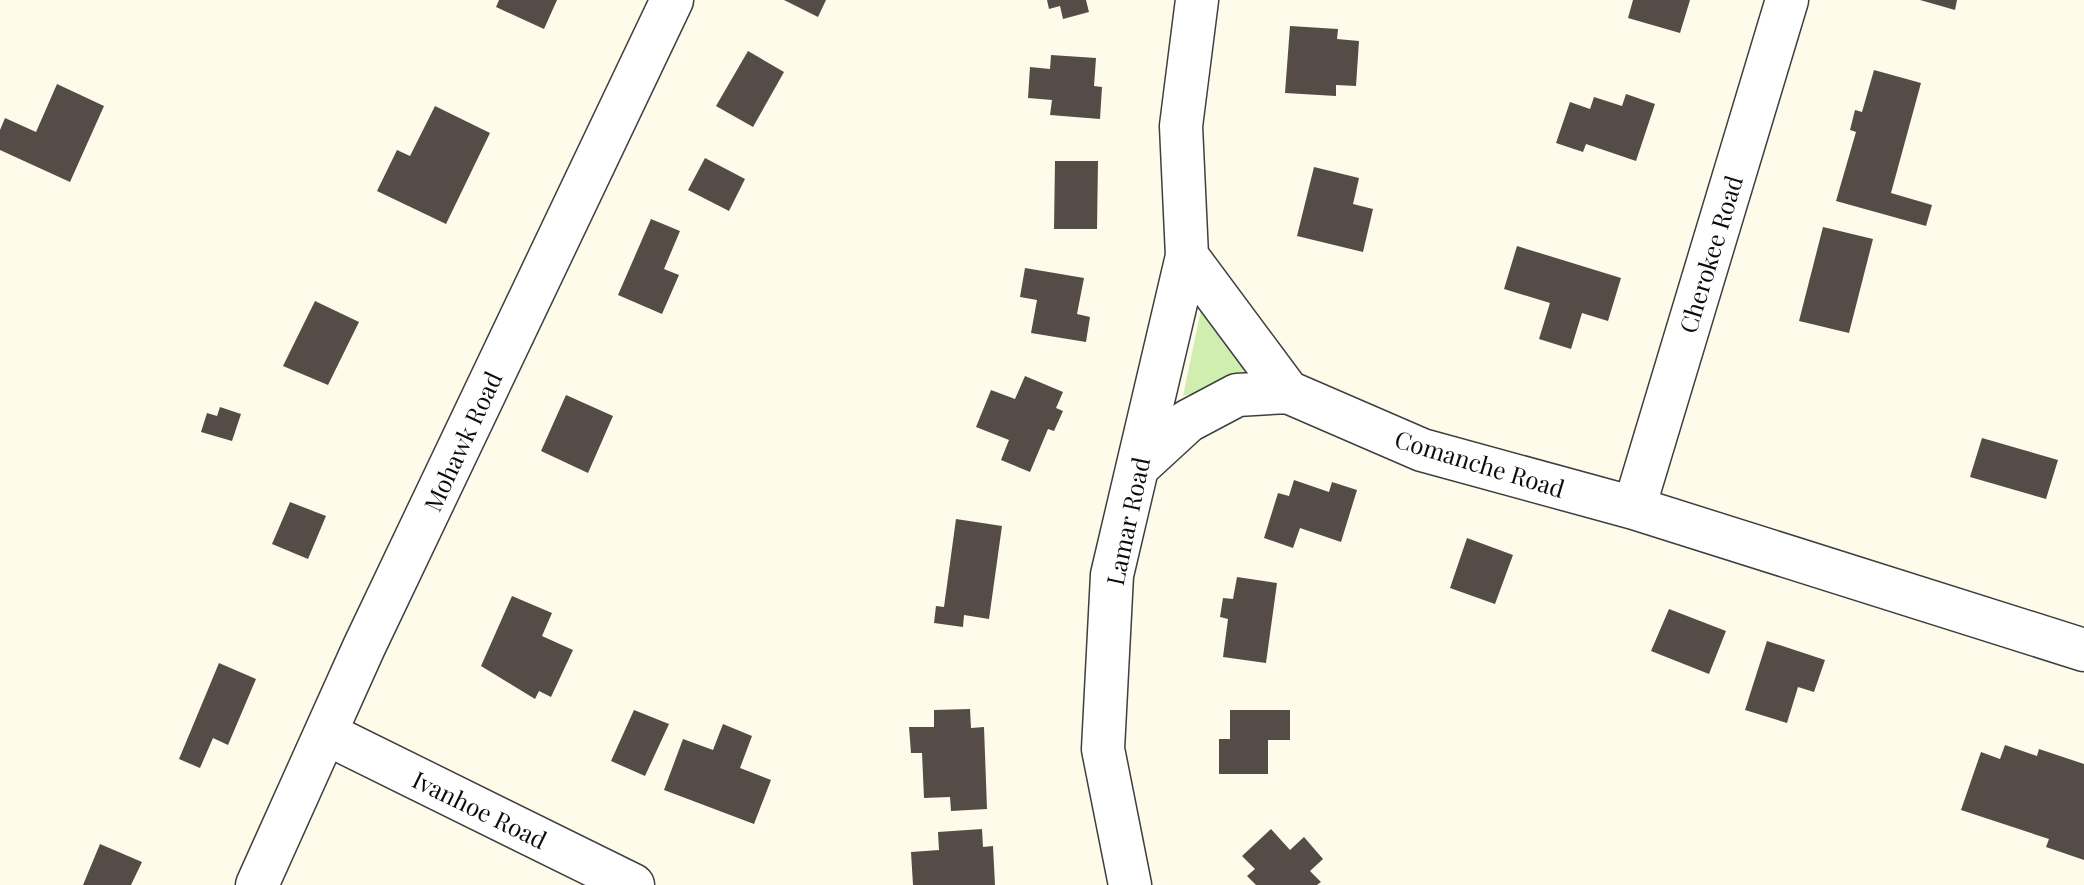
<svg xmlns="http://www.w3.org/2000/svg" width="2084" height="885" font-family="'Playfair Display',serif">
  <rect width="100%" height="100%" fill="#fffbea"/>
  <path fill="#d0eeb0" d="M1203,300L1265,376L1183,396Z"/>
  <path fill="#554c47" d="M499,0H557L544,29L496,7Z
    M784,0H826L818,17Z
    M1047,0H1086L1089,12L1063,19L1060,6L1049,9Z
    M1633,0H1690L1680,33L1628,18Z
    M1920,0H1957L1955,10Z
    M1290,26L1338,29L1337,39L1359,41L1356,86L1336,85V96L1285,93Z
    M748,51L784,72L753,127L716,106Z
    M1051,55L1096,58L1094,86L1102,87L1100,119L1050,115L1052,100L1028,98L1030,67L1050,69Z
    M1874,70L1921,83L1891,193L1932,205L1926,226L1836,201L1856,132L1850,130L1855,110L1862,112Z
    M57,84L104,106L70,182L0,150V130L5,118L36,132Z
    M1626,94L1655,104L1636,161L1586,144L1583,152L1556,143L1570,102L1590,109L1594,97L1622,106Z
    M435,106L490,133L446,224L377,191L397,150L410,156Z
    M705,158L745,179L729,211L688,190Z
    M1055,161H1098L1097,229H1054Z
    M1314,167L1359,178L1353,204L1373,209L1363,252L1297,236Z
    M651,219L680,231L664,269L679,275L662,314L618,295Z
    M1823,227L1873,239L1849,333L1799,321Z
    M1517,246L1621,278L1608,321L1582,313L1571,349L1539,339L1550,303L1504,289Z
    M1025,268L1084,278L1077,314L1090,317L1086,342L1031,333L1037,300L1020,297Z
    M315,301L359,322L328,385L283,366Z
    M1025,376L1063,392L1056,408L1063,411L1054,431L1048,429L1030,472L1001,460L1009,440L976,427L991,390L1015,399Z
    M566,395L613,416L588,473L541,451Z
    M220,407L241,414L232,441L201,432L207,413L217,416Z
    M1982,438L2058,460L2046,499L1970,477Z
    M1294,480L1329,492L1332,482L1357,490L1341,542L1300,528L1293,548L1264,538L1278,493L1289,496Z
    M290,502L326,516L308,559L272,544Z
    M956,519L1002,526L989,619L964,615L963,627L934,623L936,606L944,607Z
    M1467,538L1513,555L1495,604L1450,588Z
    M1237,577L1277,583L1266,663L1223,657L1228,619L1220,617L1223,598L1233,599Z
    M512,596L552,613L542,636L573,650L551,697L539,691L535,699L481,666Z
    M1669,609L1726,631L1709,674L1651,651Z
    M1767,641L1825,660L1814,692L1798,687L1787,723L1745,710Z
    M219,663L256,679L228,745L213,738L200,768L179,759Z
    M970,709L971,728L984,727L987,809L951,811L950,797L924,798L922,753H911L909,727H934V710Z
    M634,710L669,724L645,776L611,761Z
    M1230,710H1290V740H1268V774H1219V739H1230Z
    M723,724L752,736L740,768L771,780L754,824L664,790L683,739L713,750Z
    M2005,745L2037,756L2039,749L2084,764V860L2046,847L2049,839L1961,810L1981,752L2000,759Z
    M982,829L983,847L993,846L995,885H913L911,852L939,850L938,832Z
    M1271,829L1290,850L1304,837L1323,859L1310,871L1321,882L1317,885H1256L1247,876L1255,869L1242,856Z
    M100,844L142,862L131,885H83Z"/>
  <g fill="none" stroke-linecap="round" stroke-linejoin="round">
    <defs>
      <path id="street" d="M1197,0L1181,126L1187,256L1288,392L1422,450L1634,508L2084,650
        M1138,467L1188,421L1237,395L1288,392
        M1634,508L1787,0
        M327,734L633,885
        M257,885L364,647L672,0
        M1130,885L1103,749L1112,575L1187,256"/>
    </defs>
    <use href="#street" stroke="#3f3f3f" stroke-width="45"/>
    <use href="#street" stroke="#fff" stroke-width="42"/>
  </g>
  <g text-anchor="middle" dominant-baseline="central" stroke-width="8" stroke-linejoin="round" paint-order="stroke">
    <g font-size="24" fill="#0c0c0c" stroke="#fff">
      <text transform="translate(1710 254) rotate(-73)">Cherokee Road</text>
      <text transform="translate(462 441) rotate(-65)">Mohawk Road</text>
      <text transform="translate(1480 463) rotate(17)">Comanche Road</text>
      <text transform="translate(1127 521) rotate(-78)">Lamar Road</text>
      <text transform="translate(480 809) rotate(26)">Ivanhoe Road</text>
    </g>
  </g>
</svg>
